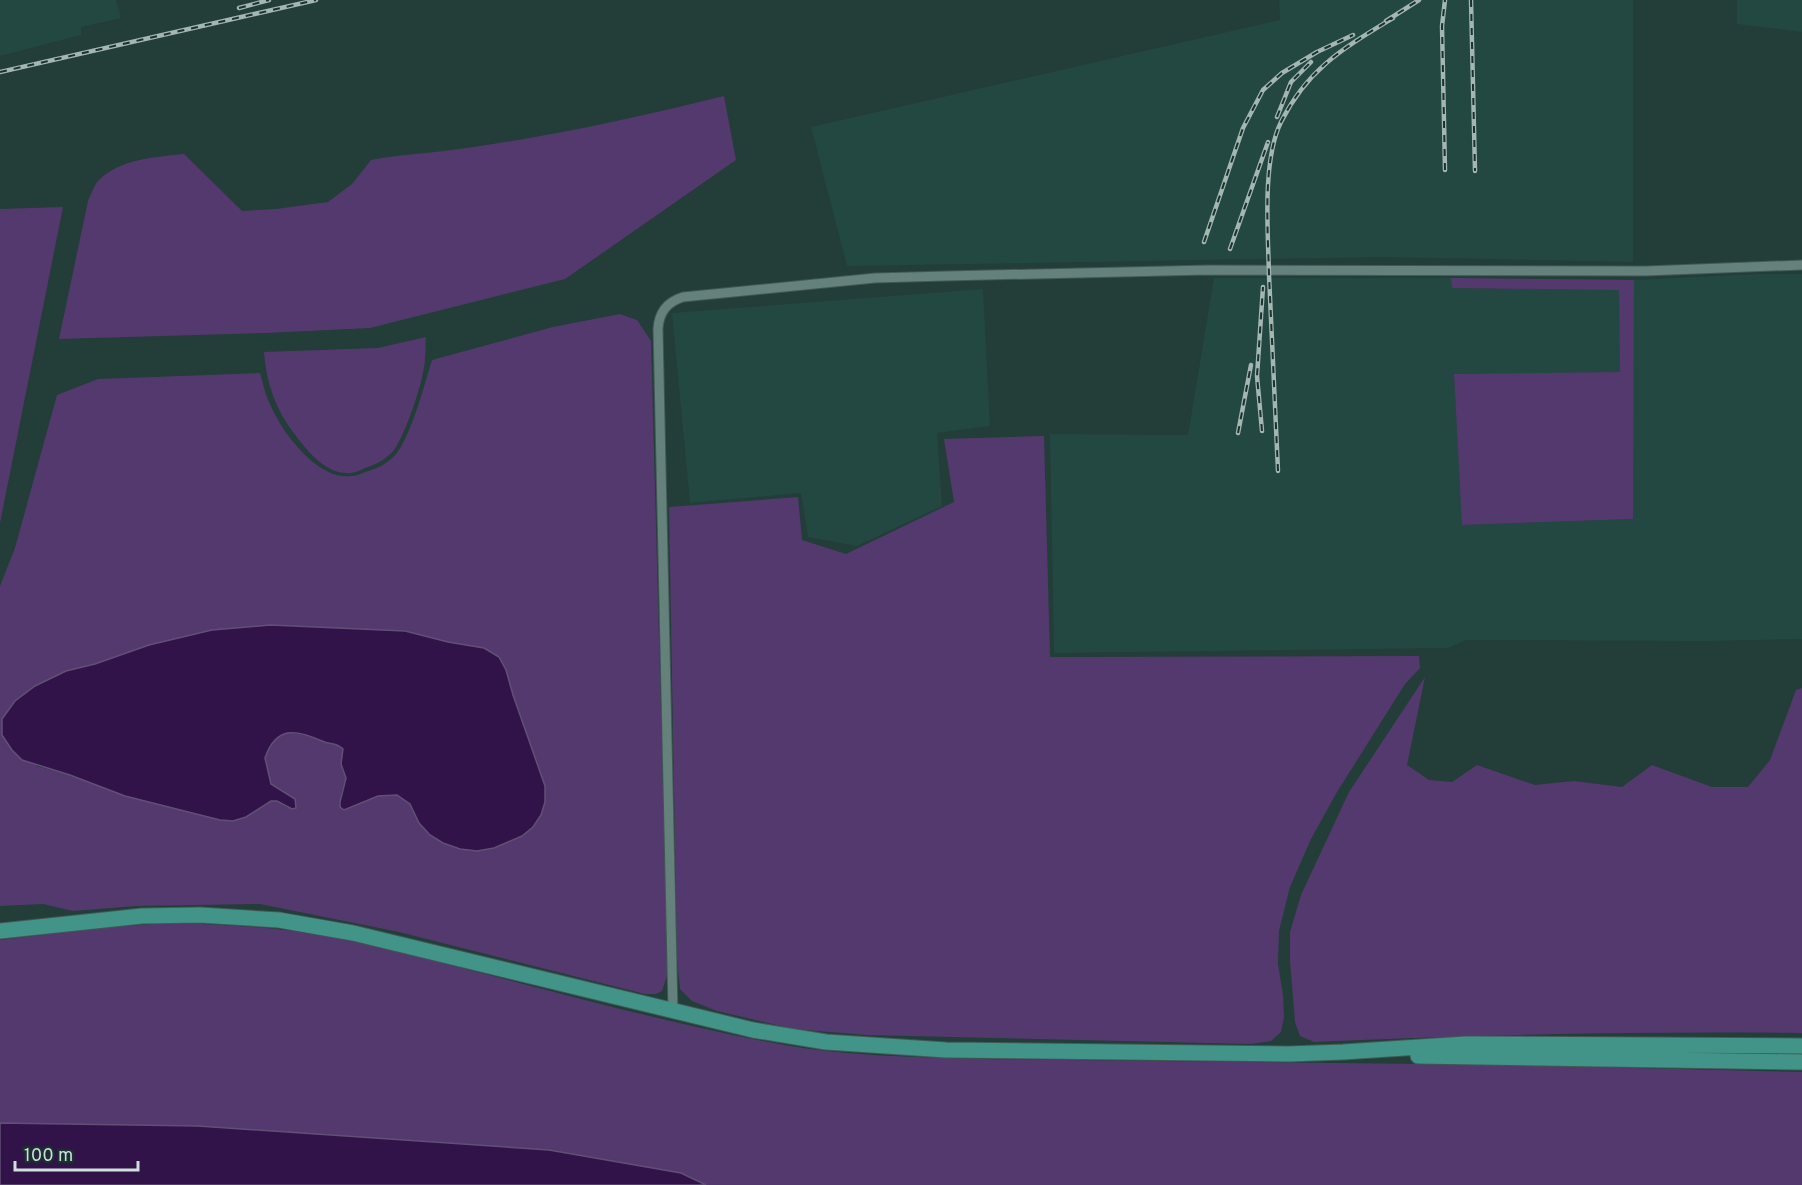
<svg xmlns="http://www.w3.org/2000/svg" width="1802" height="1185" font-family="Overpass,sans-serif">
  <rect width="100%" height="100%" fill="#233d38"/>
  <path fill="#234741" d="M0,0H116L121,18L81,27V35L0,56Z
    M1279,0H1633V262L1383,257L847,266L811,127L1280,20Z
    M1737,0H1802V32L1737,24Z
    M1755,274H1802V639L1706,641L1466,640L1448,648L1054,653L1050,434L1188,435L1214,278H1451L1453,288L1619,289L1621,373L1454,375L1463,525L1632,519L1634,280Z
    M983,289L990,426L937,433L942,506L857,546L808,537L801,493L690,503L672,313Z"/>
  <path fill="#54396f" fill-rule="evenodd" d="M724,96L736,160L565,279L370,328L266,333L59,339L88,201C91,195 94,185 99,180C120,159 155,157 184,154L242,211L276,209L328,202L352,184L371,160C396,155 420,154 444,151C538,139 632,119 724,96Z
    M63,207L0,523V209Z
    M1451,278L1634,280L1633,519L1462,525L1454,374L1620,372L1619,290L1452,288Z
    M620,314L637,320L651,341L668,973L662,991L656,994H645L399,932L260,904L136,906L73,911L43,904L0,906V586L15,548L57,395L98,379L260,373C263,383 265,394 270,404C281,431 318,481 351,476C356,476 361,474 365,472C377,469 387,464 396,454C411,436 425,383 432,360L553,327ZM270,625L405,631L448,642L484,648L506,670L541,815L533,827L522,836L494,848L477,851L419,823L410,804L397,795L378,796L344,810L341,794L346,778L342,764L343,749C336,742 330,745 322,741C295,729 277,726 265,758L271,784L284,791L288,808L277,801H271L260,809L220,820L125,796L70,775L36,766L66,671L95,664L149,645L212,630Z
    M426,337C425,344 426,352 425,359C424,380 406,433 394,450C388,458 377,464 368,467C362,469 356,473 350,473C327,475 308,452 296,436C276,411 266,383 264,352L378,348Z
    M1044,436L1050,657L1419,656L1420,668L1405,684L1337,792L1311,839L1290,887L1279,931L1278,964L1283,995L1284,1017L1281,1032L1271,1041L1251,1044L867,1035L794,1029L717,1011L692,1001L680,989L677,959L669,507L798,497L802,540L846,554L954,502L944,439Z
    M1425,677L1407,765L1429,780L1452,782L1477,765L1535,785L1574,781L1622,787L1652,765L1712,787H1748L1770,760L1796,690L1802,688V1033C1639,1031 1476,1035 1314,1042L1300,1036L1295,1022L1290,961V932L1301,895L1349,792Z
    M167,923C210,924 252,926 294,931C361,940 427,959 493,976C589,1001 686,1027 784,1045C847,1056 913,1057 978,1059L1512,1065L1802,1072V1185H706L680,1173L549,1150L198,1126L0,1123V940L100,928Z"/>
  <path fill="#31134a" stroke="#615076" stroke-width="1.5" d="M270,625L405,631L448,642L484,648L499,657L506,670L513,695L545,786V802L541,815L533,827L522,836L494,848L477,851L460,849L443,843L430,835L419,823L410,804L397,795L378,796L344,810L340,807V802L346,778L341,764L343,749C336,742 330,745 322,741C295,729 276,726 265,758L271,784L295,799L296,808L292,809L277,801H271L246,817L233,821L220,820L125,796L70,775L22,760L12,750L2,735V719L15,701L35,686L66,671L95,664L149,645L212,630Z
    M0,1123L198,1126L549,1150L681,1173L706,1185H0Z"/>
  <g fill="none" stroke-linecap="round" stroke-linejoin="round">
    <defs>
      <path id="minor" d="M673,1012L658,329C659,312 667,302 683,297L875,278L946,276L1208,270L1646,271L1802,265"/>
      <path id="trunk" d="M0,931L142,916L200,915L279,920L353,933L753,1030L826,1042L946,1050L1289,1054L1343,1052L1466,1044L1802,1046
        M1418,1056L1802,1062"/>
    </defs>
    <use href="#minor" stroke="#415855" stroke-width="11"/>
    <use href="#trunk" stroke="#415855" stroke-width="17"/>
    <use href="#minor" stroke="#65817c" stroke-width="9"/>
    <use href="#trunk" stroke="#429488" stroke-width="15"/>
    <defs>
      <path id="rail" d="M1471,0L1475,171
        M239,8L269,0
        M1386,21L1419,0
        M0,72L316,0
        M1277,117L1291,82L1311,62
        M1445,170L1442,26L1445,0
        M1204,242L1243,128L1263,90L1282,73L1317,52L1353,35
        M1230,249L1268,142
        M1262,431L1257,376L1263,287
        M1238,433L1251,365
        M1278,471C1275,406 1272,340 1269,275C1268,231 1262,161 1281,122C1308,68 1344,48 1393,18"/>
    </defs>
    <use href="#rail" stroke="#a4b6b2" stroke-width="4.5"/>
    <use href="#rail" stroke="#19322e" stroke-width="2" stroke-dasharray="7" stroke-linecap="butt"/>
  </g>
  <path d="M15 1161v9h123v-9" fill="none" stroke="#d0dfdc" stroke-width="3"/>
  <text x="24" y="1161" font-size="18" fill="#d0dfdc" stroke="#19322e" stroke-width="4.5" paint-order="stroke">100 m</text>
</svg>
